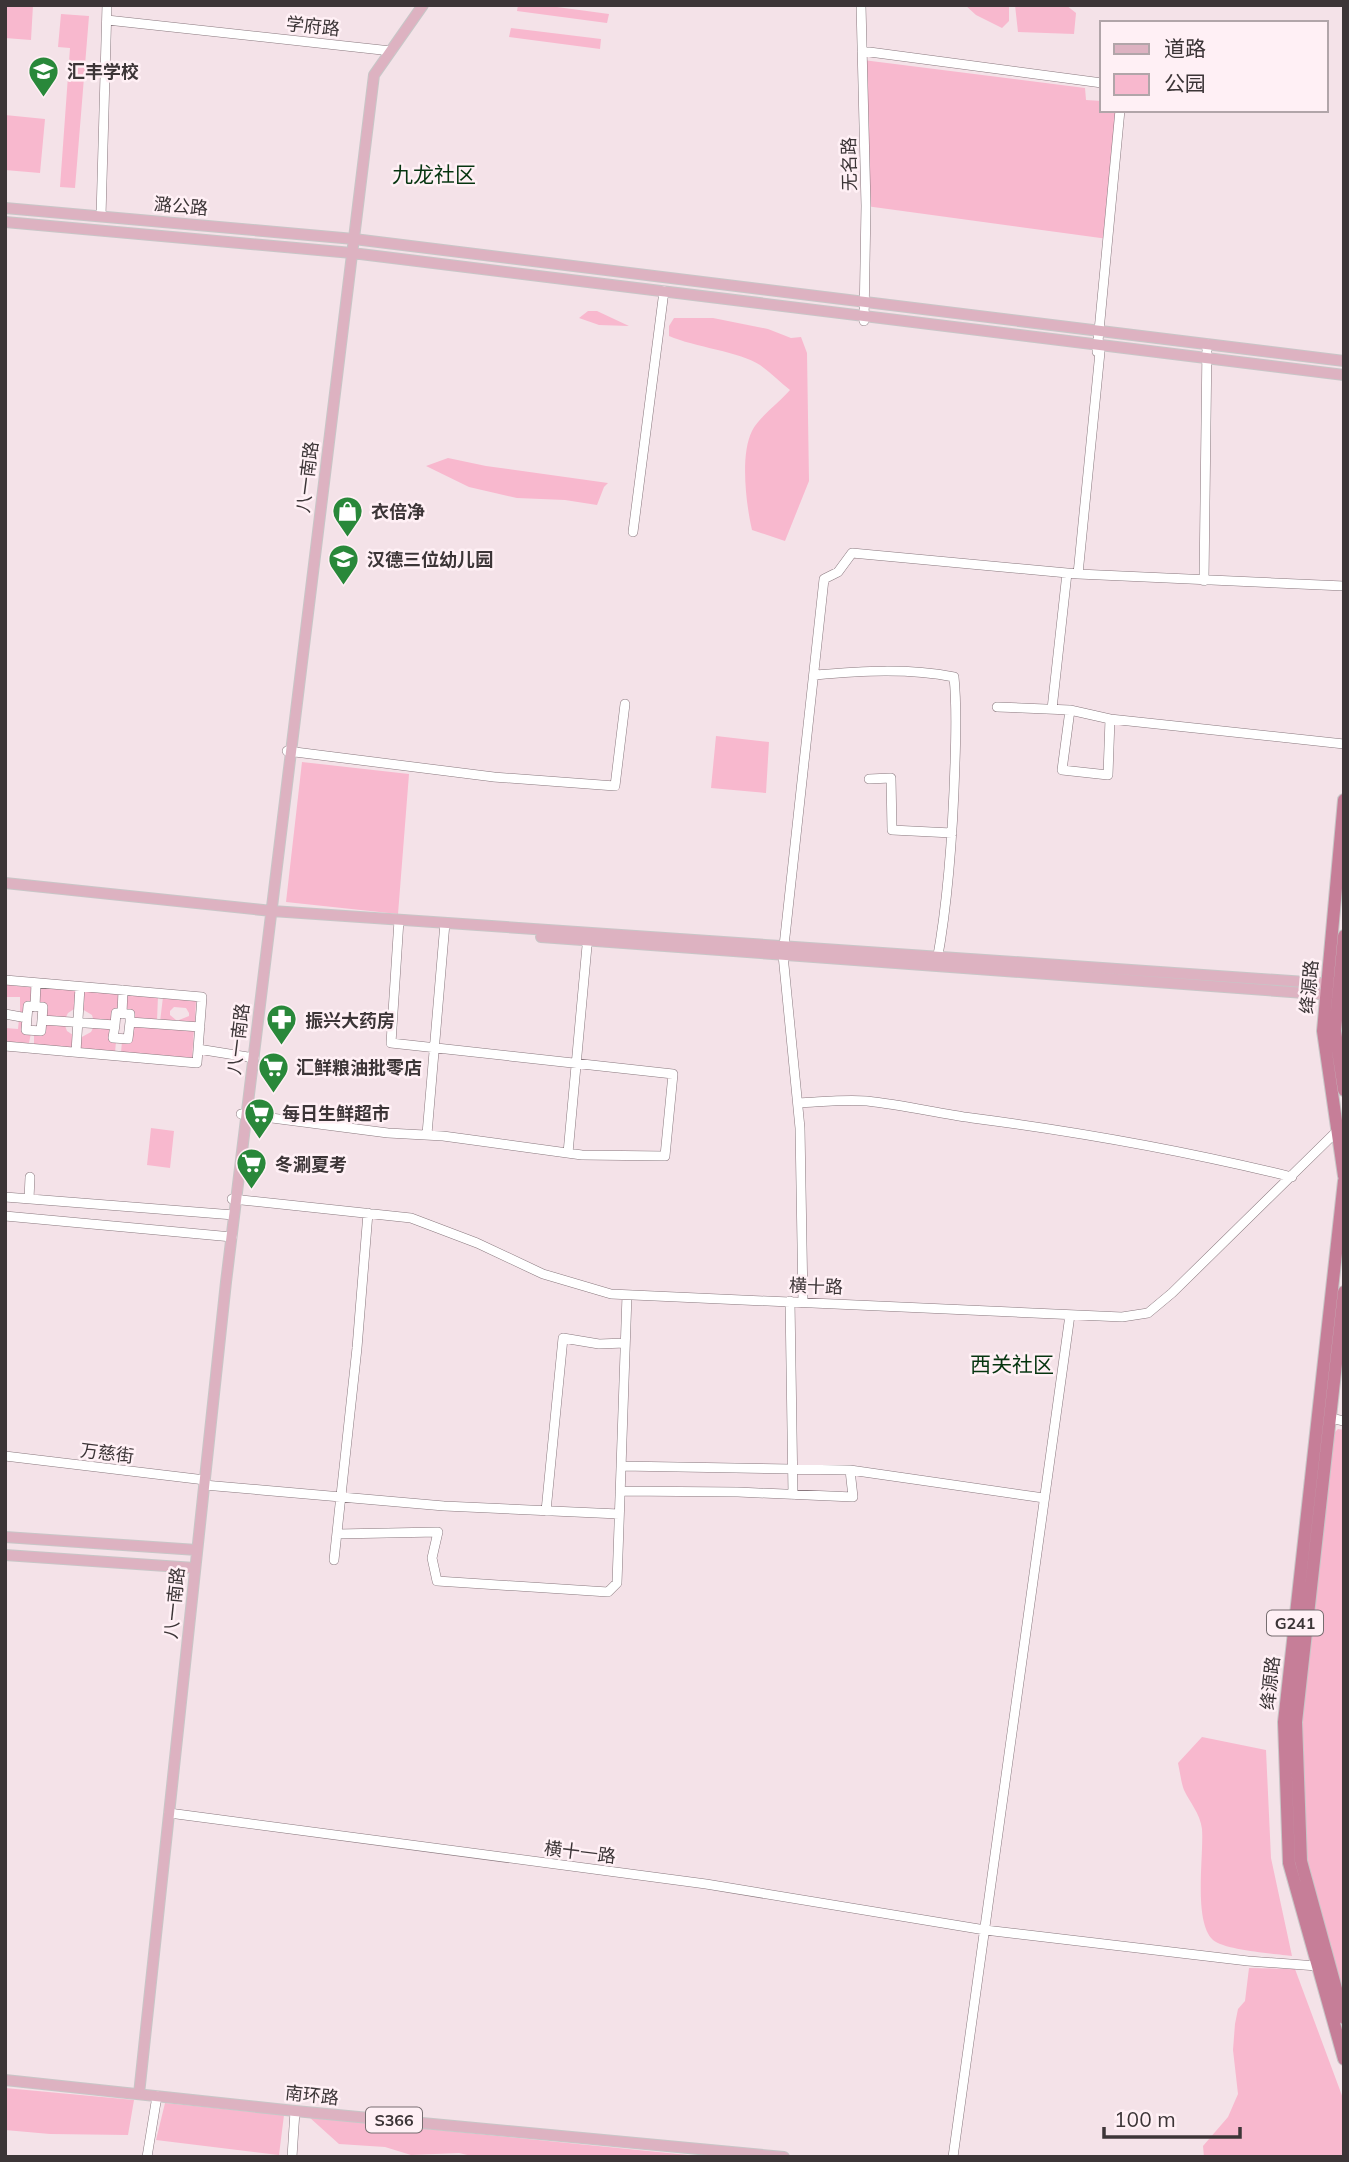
<svg xmlns="http://www.w3.org/2000/svg" width="1349" height="2162" font-family="Mulish,'Noto Sans SC',sans-serif">
  <rect width="100%" height="100%" fill="#f4e2e8"/>
  <path fill="#f8b8ce" d="M5,5H33L31,40L5,38Z
    M518,5H542L609,14L607,23L517,11Z
    M965,5H1009V21L1002,28L976,15Z
    M1015,5H1066L1076,13L1074,34L1018,32Z
    M61,14L89,16L75,188L60,187L70,48L58,47Z
    M511,28L601,39L600,49L509,37Z
    M863,60L1085,88L1086,100L1102,101V110H1120L1108,239L866,206Z
    M5,115L45,119L40,173L5,170Z
    M588,311H597L629,326L599,325L579,318Z
    M674,318H713L768,329L791,338L801,337L807,353L809,481L785,541L752,530C746,504 740,455 752,431C758,418 780,402 790,390C780,382 770,372 760,365C741,352 694,347 669,336V326Z
    M448,458L486,466L608,483L604,487L597,505L565,500L517,498L469,487L426,466Z
    M716,736L769,742L766,793L711,788Z
    M302,762L409,774L398,914L286,902Z
    M5,984L23,987L26,984L34,985V1005L26,1016H20V997H5Z
    M38,985L79,989L77,1007L68,1013L65,1019L45,1018L37,1005Z
    M82,989L121,992L120,1011L114,1022H94L92,1015L82,1009Z
    M126,993L158,996L157,1021L132,1020L124,1012Z
    M163,997L196,998L195,1025L179,1024V1020L189,1016V1013L186,1008L174,1007L170,1011V1015L176,1020L177,1024L160,1022Z
    M19,1019L25,1020L31,1033L29,1043L5,1042V1028L18,1029Z
    M43,1021L64,1023L67,1031L73,1035V1049L34,1046V1034Z
    M94,1026L112,1027L116,1041L115,1053L78,1049L80,1038L91,1032Z
    M132,1026L194,1029L192,1060L121,1053L122,1041Z
    M151,1128L174,1131L170,1168L147,1165Z
    M1338,1429L1344,1430V2004L1311,1887L1303,1841L1300,1720L1334,1433Z
    M1202,1737L1266,1750L1271,1858L1292,1956C1276,1954 1224,1950 1213,1940C1193,1921 1204,1856 1202,1829C1200,1813 1190,1803 1184,1790C1181,1782 1180,1772 1178,1763Z
    M1249,1968L1295,1969L1344,2101V2157H1204L1203,2146L1228,2117L1238,2094L1233,2050L1235,2024L1238,2009L1245,2001Z
    M5,2088L134,2100L128,2135L50,2134L5,2130Z
    M165,2103L284,2115L279,2155L156,2140Z
    M309,2117L708,2157H476L459,2153L411,2155L385,2147L339,2144Z"/>
  <g fill="none" stroke-linecap="round" stroke-linejoin="round">
    <defs>
      <path id="minor" d="M861,5L866,206L864,321
        M107,20L391,51
        M862,51L1102,83
        M101,216L107,5
        M1097,352L1120,110
        M633,532L664,291
        M1078,574L1100,352
        M1204,581L1207,344
        M815,675C862,671 907,668 954,677C957,706 956,734 955,763C953,829 949,896 937,961
        M997,707L1070,710L1062,770L1108,775L1110,719L1344,744
        M1052,709L1067,573
        M1070,710L1110,719
        M287,751L494,777
        M493,777L615,786L625,704
        M869,779L891,778L892,830L952,833
        M5,980L202,997L197,1063L5,1046
        M35,1007L36,983
        M5,1014L27,1018
        M122,1014L123,990
        M42,1020L41,1031L26,1030L28,1006L43,1007L42,1020L115,1025L116,1013L130,1014V1022L200,1027
        M115,1025L113,1038L128,1039L130,1022
        M198,1049L254,1058
        M76,1052L80,987
        M798,1103C821,1102 845,1099 867,1101C903,1105 937,1113 972,1118C1080,1132 1186,1151 1292,1177
        M241,1114L388,1133L443,1136L582,1155L665,1156L673,1074L391,1043L399,920
        M427,1134L445,923
        M568,1153L588,935
        M5,1197L234,1215
        M29,1199L30,1177
        M232,1199L411,1218L477,1243L543,1274L611,1294L1122,1317L1148,1313L1172,1293L1337,1131
        M5,1216L232,1237
        M790,1301L793,1495
        M803,1302L800,1128L783,955L824,579L838,572L852,553L1078,574L1344,586
        M1330,1418L1344,1421
        M5,1456L205,1480
        M621,1466L850,1470
        M204,1485L444,1506L619,1514
        M620,1491L738,1492L853,1497L850,1470L1044,1498
        M546,1511L563,1338L599,1344L625,1343
        M337,1534L438,1532L432,1558L437,1581L608,1592L617,1583L627,1295
        M334,1560L357,1348L368,1213
        M169,1813L706,1884L985,1930L1248,1961L1317,1966
        M147,2157L157,2096
        M292,2157L295,2111
        M953,2157L1070,1315"/>
      <path id="major" d="M5,208L354,239L1344,361
        M5,222L352,253L1344,375
        M5,883L272,911L1335,984
        M541,937L1332,995
        M5,1537L197,1550
        M5,1555L195,1568
        M5,2080L295,2111L784,2157
        M139,2094L226,1282L374,75L423,5"/>
      <path id="highway" d="M1344,800L1323,1031L1344,1176
        M1344,936L1335,1031L1344,1090
        M1344,1181L1284,1722L1289,1863L1344,2059
        M1344,1292L1296,1722L1301,1861L1344,2018"/>
    </defs>
    <use href="#minor" stroke="#89787e" stroke-width="10"/>
    <use href="#major" stroke="#c8c6c7" stroke-width="12"/>
    <use href="#highway" stroke="#c8c6c7" stroke-width="14"/>
    <use href="#minor" stroke="#fff" stroke-width="9"/>
    <use href="#major" stroke="#ddb2c1" stroke-width="10"/>
    <use href="#highway" stroke="#c67e98" stroke-width="12"/>
  </g>
  <defs>
    <symbol id="school-pin" viewBox="-11 -11 22 30"><path d="M0 17L-7.5 6A9.5 9.5 0 1 1 7.5 6Z" fill="#29883a" stroke="#fff0f5"/><path d="M0-5L7-2L0 1L-7-2ZM-4 1L0 2.5L4 1V4Q0 6-4 4Z" fill="#fff"/></symbol>
    <symbol id="shop-pin" viewBox="-11 -11 22 30"><path d="M0 17L-7.5 6A9.5 9.5 0 1 1 7.5 6Z" fill="#29883a" stroke="#fff0f5"/><path d="M-5-2.5h2.3a2.7 3.5 0 0 1 5.4 0H5L5.5 6h-11ZM-1.5-2.5h3a1.5 2.3 0 0 0-3 0Z" fill="#fff"/></symbol>
    <symbol id="pharmacy-pin" viewBox="-11 -11 22 30"><path d="M0 17L-7.5 6A9.5 9.5 0 1 1 7.5 6Z" fill="#29883a" stroke="#fff0f5"/><path d="M-2-6h4v4h4v4h-4v4h-4v-4h-4v-4h4Z" fill="#fff"/></symbol>
    <symbol id="supermarket-pin" viewBox="-11 -11 22 30"><path d="M0 17L-7.5 6A9.5 9.5 0 1 1 7.5 6Z" fill="#29883a" stroke="#fff0f5"/><path d="M-6-5.5h2.5l.6 2H6L4.5 2H-2.5L-4.4-4H-6ZM-1.5 3.2a1.3 1.3 0 1 0 .1 0ZM3 3.2a1.3 1.3 0 1 0 .1 0Z" fill="#fff"/></symbol>
  </defs>
  <g fill-rule="evenodd">
    <use href="#school-pin" x="26" y="54" width="35" height="47"/>
    <use href="#shop-pin" x="330" y="494" width="35" height="47"/>
    <use href="#school-pin" x="326" y="542" width="35" height="47"/>
    <use href="#pharmacy-pin" x="264" y="1002" width="35" height="47"/>
    <use href="#supermarket-pin" x="256" y="1050" width="35" height="47"/>
    <use href="#supermarket-pin" x="242" y="1096" width="35" height="47"/>
    <use href="#supermarket-pin" x="234" y="1146" width="35" height="47"/>
  </g>
  <g text-anchor="middle" dominant-baseline="central" stroke-width="5" stroke-linejoin="round" paint-order="stroke">
    <g fill="#fff0f5" stroke="#766d70" stroke-width="2">
      <rect x="1267" y="1610.5" width="56" height="25" rx="5"/>
      <rect x="366" y="2107.5" width="56" height="25" rx="5"/>
    </g>
    <g font-size="16" font-weight="bold" fill="#3c3537">
      <text x="1295" y="1623">G241</text>
      <text x="394" y="2120">S366</text>
    </g>
    <g font-size="18" fill="#3c3537" stroke="#fff0f5">
      <text transform="translate(313 26) rotate(6)">学府路</text>
      <text transform="translate(849 164) rotate(-91)">无名路</text>
      <text transform="translate(181 206) rotate(5)">潞公路</text>
      <text transform="translate(307 477) rotate(-83)">八一南路</text>
      <text transform="translate(1309 987) rotate(-85)">绛源路</text>
      <text transform="translate(238 1039) rotate(-83)">八一南路</text>
      <text transform="translate(816 1286) rotate(2)">横十路</text>
      <text transform="translate(107 1453) rotate(7)">万慈街</text>
      <text transform="translate(174 1603) rotate(-84)">八一南路</text>
      <text transform="translate(1270 1683) rotate(-84)">绛源路</text>
      <text transform="translate(580 1852) rotate(7)">横十一路</text>
      <text transform="translate(312 2095) rotate(6)">南环路</text>
    </g>
    <g font-size="18" font-weight="bold" fill="#3c3537" stroke="#fff0f5" text-anchor="start">
      <text x="67" y="71">汇丰学校</text>
      <text x="371" y="511">衣倍净</text>
      <text x="367" y="559">汉德三位幼儿园</text>
      <text x="305" y="1020">振兴大药房</text>
      <text x="296" y="1067">汇鲜粮油批零店</text>
      <text x="282" y="1113">每日生鲜超市</text>
      <text x="275" y="1164">冬涮夏考</text>
    </g>
    <g font-size="21" fill="#05340f" stroke="#fff0f5">
      <text x="434" y="174">九龙社区</text>
      <text x="1012" y="1364">西关社区</text>
    </g>
  </g>
  <rect width="1349" height="2162" fill="none" stroke="#3c3537" stroke-width="14"/>
  <rect x="1100" y="21" width="228" height="91" fill="#fff0f5" stroke="#b1a5a9" stroke-width="2"/>
  <rect x="1114" y="44" width="35" height="10" fill="#ddb2c1" stroke="#b1a5a9" stroke-width="2"/>
  <text x="1164" y="56" font-size="21" fill="#3c3537">道路</text>
  <rect x="1114" y="74" width="35" height="21" fill="#f8b8ce" stroke="#b1a5a9" stroke-width="2"/>
  <text x="1164" y="91" font-size="21" fill="#3c3537">公园</text>
  <path d="M1104 2127v10h136v-10" fill="none" stroke="#3c3537" stroke-width="3.5"/>
  <text x="1114" y="2127" font-size="21" fill="#3c3537" stroke="#fff0f5" stroke-width="5" paint-order="stroke">100 m</text>
</svg>
